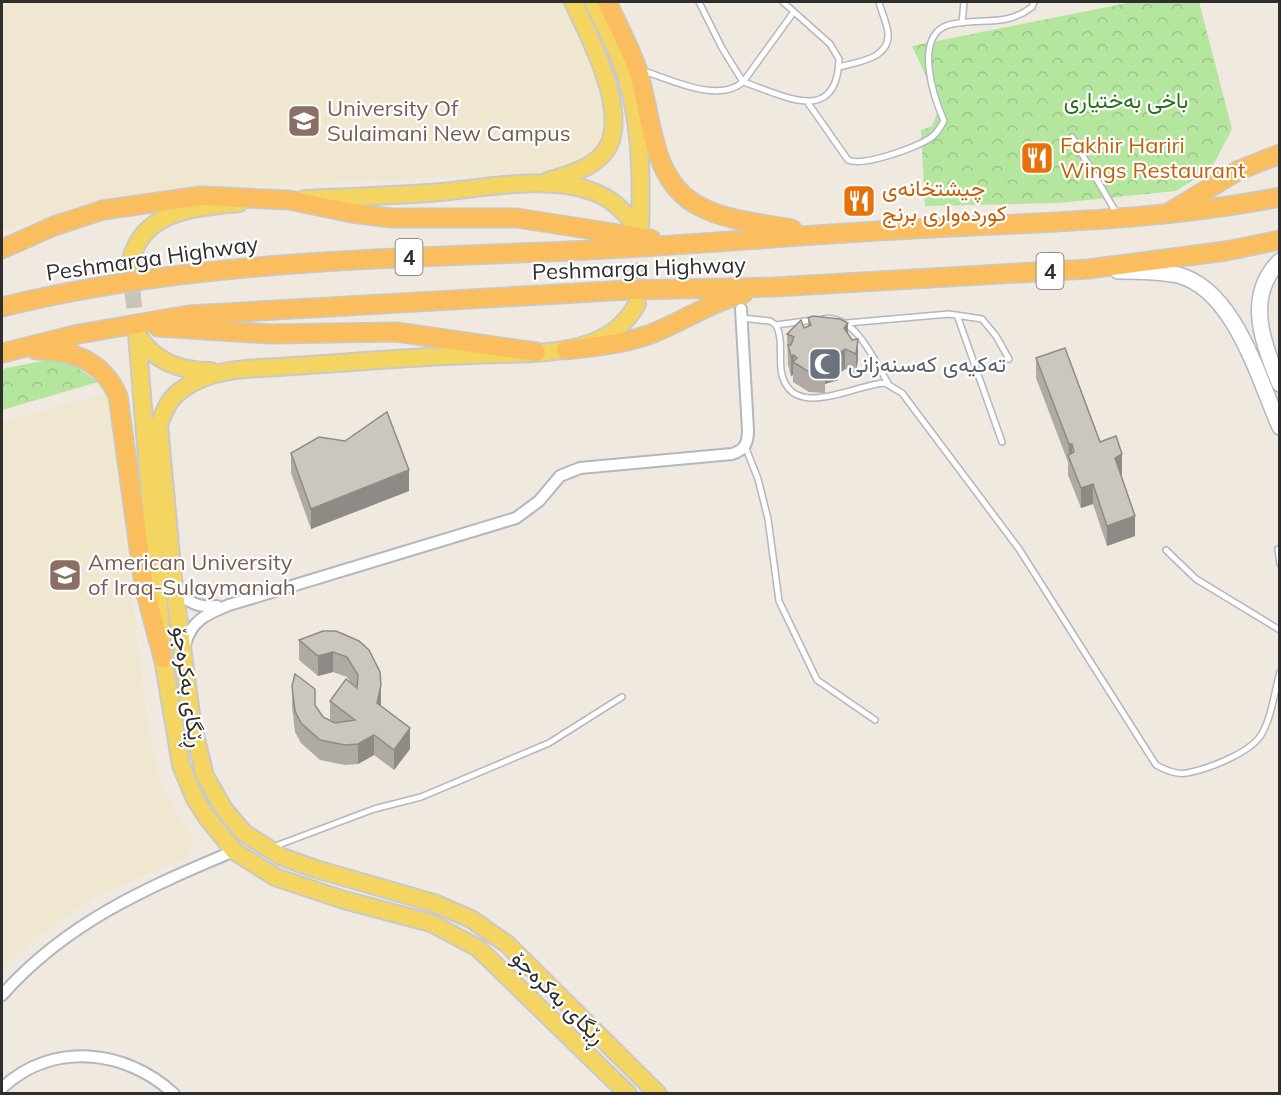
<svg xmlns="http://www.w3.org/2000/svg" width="1281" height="1095" font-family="Mulish,Vazirmatn,sans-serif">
  <defs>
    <pattern id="forest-crowns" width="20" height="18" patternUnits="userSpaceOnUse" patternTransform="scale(1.5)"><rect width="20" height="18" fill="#b4e69d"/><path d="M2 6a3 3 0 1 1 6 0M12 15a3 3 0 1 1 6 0" fill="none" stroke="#9bc688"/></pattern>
  </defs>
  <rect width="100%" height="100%" fill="#efe9e0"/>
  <path fill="#f0e7d0" d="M2,2H564L597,75L607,115L604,136L599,146L575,163L543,172L183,190L107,202L2,230Z
    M107,393L148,727L162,786L195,843L187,857L95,897L38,936L2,969V422Z"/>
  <path fill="url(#forest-crowns)" d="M1132,2H1199L1232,129L1212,167L1176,191L1058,203L925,206L921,130L932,126L940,106L912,46Z
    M62,357L98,382L2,410V369Z"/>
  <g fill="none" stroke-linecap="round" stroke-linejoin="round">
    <path stroke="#c8c4bc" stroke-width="16" stroke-dasharray="16 8" stroke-linecap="butt" d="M130,268L137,333
      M637,303L639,233"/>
    <defs>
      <path id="service" d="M699,2L722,48L743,82C783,95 837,127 839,59L830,44L783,2
        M962,23L964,2
        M839,67C857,62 890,59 888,33C887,23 881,11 879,2
        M641,70C670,79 718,104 743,82L793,13
        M808,103L848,160C863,167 914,148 929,139C936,135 940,128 944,121C934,98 913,37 948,25C979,16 1003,29 1032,7L1034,2
        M1072,137L1117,214
        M957,315L1002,442
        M741,318L770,321L776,325C784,340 778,359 782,375C794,421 856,384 885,383L902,393L1019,549L1156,765C1165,770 1176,775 1187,773C1208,769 1250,753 1261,735C1272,717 1274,693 1280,672
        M823,319C856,314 873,359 888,383
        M847,323L949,314L982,319L996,336L1009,359
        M776,325L813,320
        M745,446L758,479L768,519L779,601L817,680L875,720
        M1278,549L1280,564
        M1166,550L1196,579L1280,630
        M273,847L374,809L421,797L549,743L622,697"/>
      <path id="minor" d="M177,587C185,603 200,608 217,606
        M185,645C191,620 207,614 229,605L516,518L539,501L560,476L580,468L732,454C745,450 748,443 748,430L741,309
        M2,995C67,922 146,888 234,851
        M2,1088C52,1041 126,1049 174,1094"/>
      <path id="secondary" d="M1280,261C1244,296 1263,345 1280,384
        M1118,271C1138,271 1158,271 1178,275C1235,290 1258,378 1280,427"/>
      <path id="primary" d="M593,2C601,20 611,37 619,56C641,111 642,172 640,230
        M548,181C567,175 588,170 602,155C635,121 589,36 573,2
        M304,199C345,197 386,196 427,193C476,190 544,174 591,191C613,198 625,213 640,230
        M130,264C141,210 193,208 239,203
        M637,304C625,326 608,338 585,345C549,356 508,353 472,355C412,357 353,362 294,366C256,369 212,366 180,391C168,400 164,412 159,425L173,578L192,722L205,776L224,809L244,833L282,857L316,869L434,903L471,919L507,944L658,1094
        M137,333L163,658L181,765L195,799L208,819L234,851L275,877L344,900L431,923L478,948L628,1094
        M137,334C154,362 180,371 211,371"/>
      <path id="trunk" d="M607,2C617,23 629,46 637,68C653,115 649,180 699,206C727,221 760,223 792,229
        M1170,212L1239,170L1280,154
        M2,249L54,226L103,210L201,196L289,200L352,213L391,218H517L651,239
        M2,307C180,263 364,259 546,252C675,247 804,234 933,228C1049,222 1165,220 1280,197
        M158,327L270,334L396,332L536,352
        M36,350C72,350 102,360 118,396L144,586L163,658
        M566,350C594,347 622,344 648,335C681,323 708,303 743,294
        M2,353L79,334L188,315L629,290L774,287L1088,269L1226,251L1280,240"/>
    </defs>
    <use href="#service" stroke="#b4b6c1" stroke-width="8"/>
    <use href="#minor" stroke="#b4b6c1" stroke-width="14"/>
    <use href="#secondary" stroke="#b4b6c1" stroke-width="18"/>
    <use href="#primary" stroke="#c9c9c9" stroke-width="20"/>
    <use href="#trunk" stroke="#c9c9c9" stroke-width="21"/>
    <use href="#service" stroke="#fff" stroke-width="5"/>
    <use href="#minor" stroke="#fff" stroke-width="10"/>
    <use href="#secondary" stroke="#fff" stroke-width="15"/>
    <use href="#primary" stroke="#f4d561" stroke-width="16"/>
    <use href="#trunk" stroke="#fabe5e" stroke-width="18"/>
  </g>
  <path fill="#afaba4" d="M808,318L848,333L858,359L856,374L845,369L838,374V380L825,384V393L809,392L793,382V375L791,376L788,365L787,334L808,326Z
    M1036,358L1100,442L1122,475H1121L1135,536L1107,546L1093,504L1081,508L1068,475V462L1036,378Z
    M291,453L409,491L311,529L291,473Z
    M336,631L381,706L410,749L394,770L374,755L358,764L345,765L320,760L301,743L295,732L292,706V686L315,705L323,717L330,720V701L351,683L347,677L333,672L318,676L299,660V640Z"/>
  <path fill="#8e8b86" d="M848,323V343L844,328Z
    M858,339V359L856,374V354Z
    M845,349V369L838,374V380L825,384V393V364Z
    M794,355V363L793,362V375L791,376V356Z
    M1069,444H1072V464L1069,458Z
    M1122,454V475L1115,478V458Z
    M409,470V491L311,529V509Z
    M1093,484V504L1081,508V488Z
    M1135,516V536L1107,546V526Z
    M333,652V672L318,676V656Z
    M381,685V705L377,723V703Z
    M410,728V749L394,770V750Z
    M374,735V755L358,764V744Z"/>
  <path fill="#cbc7bf" stroke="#8e8b86" stroke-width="1.5" d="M813,316L840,319L848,323L844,328L852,340L858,339L856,354L845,349L838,354V360L825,364V373L809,372L793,362L797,358L794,355L791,356L788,345H791L794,337L787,334L801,320L804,328L811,325L808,318Z
    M1065,348L1100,442L1116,436L1122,454L1115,458L1135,516L1107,526L1093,484L1081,488L1068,455L1074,452L1072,444H1069L1036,358Z
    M387,412L409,470L311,509L291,453L319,437L345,441Z
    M323,631H336L359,641L369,650L380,672L381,685L377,703L410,728L394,750L374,735L358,744L345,745L320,740L301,723L295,711L292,686L295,674L315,689V705L323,717L335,723L355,720L330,701L346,679L357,688L358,675L347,657L333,652L318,656L299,640Z"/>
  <defs>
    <symbol id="university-square" viewBox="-11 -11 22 22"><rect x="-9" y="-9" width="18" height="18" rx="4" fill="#8d6e63" stroke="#fff"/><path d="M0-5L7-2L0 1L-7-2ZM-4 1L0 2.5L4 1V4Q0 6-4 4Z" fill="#fff"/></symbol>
    <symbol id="restaurant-square" viewBox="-11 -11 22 22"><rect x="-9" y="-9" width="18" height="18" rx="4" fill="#e8710a" stroke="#fff"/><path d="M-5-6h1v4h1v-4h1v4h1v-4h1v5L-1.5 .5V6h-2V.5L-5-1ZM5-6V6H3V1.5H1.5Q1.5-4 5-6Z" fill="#fff"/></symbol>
    <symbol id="mosque-square" viewBox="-11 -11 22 22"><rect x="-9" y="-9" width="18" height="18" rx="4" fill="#6b7280" stroke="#fff"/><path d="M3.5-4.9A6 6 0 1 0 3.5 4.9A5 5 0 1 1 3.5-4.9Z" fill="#fff"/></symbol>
  </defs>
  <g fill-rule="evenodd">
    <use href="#university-square" x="285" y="102" width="38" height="38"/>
    <use href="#restaurant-square" x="1018" y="139" width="38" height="38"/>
    <use href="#restaurant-square" x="840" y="182" width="38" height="38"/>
    <use href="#mosque-square" x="806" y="345" width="38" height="38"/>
    <use href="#university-square" x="46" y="556" width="38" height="38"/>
  </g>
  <g text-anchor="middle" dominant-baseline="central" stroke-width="4.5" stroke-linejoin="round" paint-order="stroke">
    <g fill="#fff" stroke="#6d6d6d" stroke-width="1.5">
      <rect x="395.5" y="239" width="27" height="36" rx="4.5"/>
      <rect x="1036.5" y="253" width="27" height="36" rx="4.5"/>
    </g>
    <g font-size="21" font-weight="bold" fill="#2e2e2e">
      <text x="409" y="257">4</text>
      <text x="1050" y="271">4</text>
    </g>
    <g font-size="22" fill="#2a6f1a" stroke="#fff">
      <text x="1126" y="100">باخی بەختیاری</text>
    </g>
    <g font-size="22" fill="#785e54" stroke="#fff" text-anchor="start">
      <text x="327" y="108">University Of<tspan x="327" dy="25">Sulaimani New Campus</tspan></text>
      <text x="88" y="562">American University<tspan x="88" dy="25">of Iraq-Sulaymaniah</tspan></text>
    </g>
    <g font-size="22" fill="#c56008" stroke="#fff" text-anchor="start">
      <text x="1060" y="145">Fakhir Hariri<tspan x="1060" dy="25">Wings Restaurant</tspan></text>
      <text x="882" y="188">چيشتخانەی<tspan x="882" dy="25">کوردەواری برنج</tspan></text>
    </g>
    <g font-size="22" fill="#2e2e2e" stroke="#fff">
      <text transform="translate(152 258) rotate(-8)">Peshmarga Highway</text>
      <text transform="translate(639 268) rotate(-2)">Peshmarga Highway</text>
      <text transform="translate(189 687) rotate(82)">ڕێگای بەکرەجۆ</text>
      <text transform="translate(559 997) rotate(45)">ڕێگای بەکرەجۆ</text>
    </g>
    <g font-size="22" fill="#5b616d" stroke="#fff" text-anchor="start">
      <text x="848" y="364">تەکیەی کەسنەزانی</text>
    </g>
  </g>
  <rect width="1281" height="1095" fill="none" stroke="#2e2e2e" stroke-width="6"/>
</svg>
